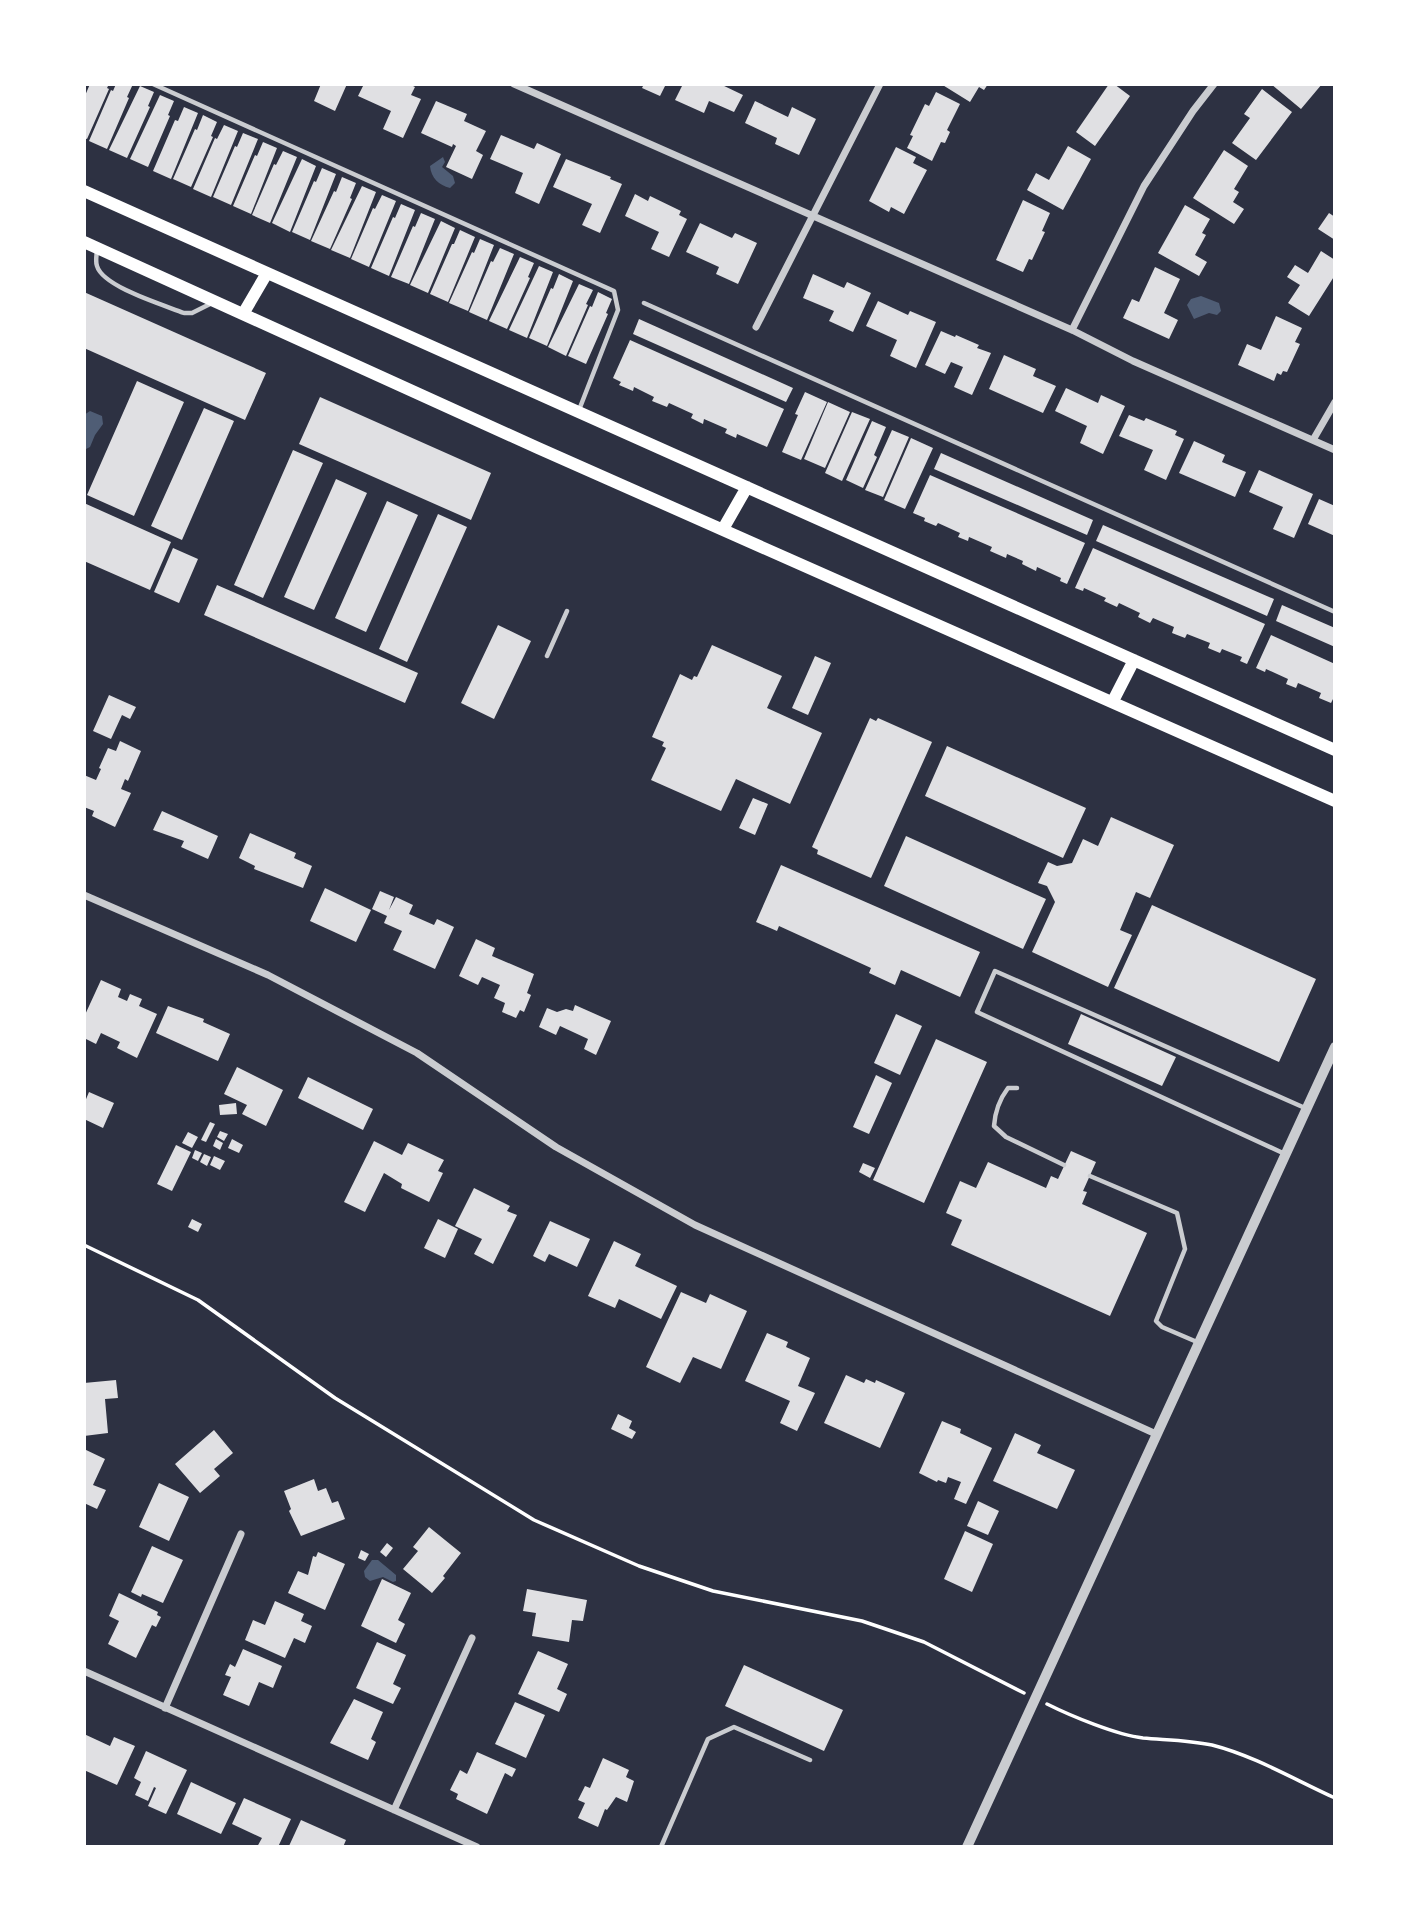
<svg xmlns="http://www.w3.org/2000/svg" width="1419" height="1931" font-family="Barlow,sans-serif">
  <rect width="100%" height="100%" fill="#2d3142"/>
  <path fill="#4f5d75" d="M443,157L445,162L442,167L453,176L455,183L450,188C439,185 431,178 430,166Z
    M1201,296L1219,303L1221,311L1217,315L1209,313L1194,319L1187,305L1191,299Z
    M90,411L102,416L103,424L95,435L90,447L84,450V415Z
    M372,1560H378L396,1575V1581L393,1582L383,1577L370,1581L365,1577L364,1571Z"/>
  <path fill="#e0e0e3" d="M90,84H109L107,88L109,89L87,139L84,138V98Z
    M116,84H133L127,97L129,98L107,149L89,141L111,90L113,91Z
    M321,84H347L335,111L314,101Z
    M364,84H409L415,87L411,95L421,99L403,138L383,129L391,111L358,96Z
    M644,84H666L660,96L642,88Z
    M683,84H720L743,95L734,112L709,101L704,113L675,100Z
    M941,84H988L984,90L979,87L970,102Z
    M1109,84H1114L1130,96L1095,146L1076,132Z
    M1271,84H1322L1301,109Z
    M140,86L154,92L148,106L150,107L127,158L109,150Z
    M1262,89L1292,112L1256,160L1232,143L1250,118L1244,114Z
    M936,92L960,104L947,130L950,132L945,143L941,142L932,161L907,148L913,136L910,135L925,104L929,106Z
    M160,95L174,101L168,115L170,116L148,167L130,159Z
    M436,101L467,114L464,121L486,131L476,151L483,155L472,179L446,167L456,146L453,144L452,147L421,133Z
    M755,101L788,117L792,107L816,119L799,155L775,144L777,138L745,123Z
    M184,107L198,113L171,179L153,171L175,120L178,121Z
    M203,115L217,122L211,136L213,137L191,187L173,179L195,129L197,130Z
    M224,125L238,131L211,197L193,189L215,138L217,139Z
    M243,133L258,139L231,205L213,197L235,146L237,147Z
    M501,135L534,149L537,143L561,154L539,204L515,193L523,173L490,159Z
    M263,142L277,148L251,214L233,206L255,155L257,156Z
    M1068,146L1091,159L1063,210L1027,190L1036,173L1049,180Z
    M896,147L916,157L913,163L927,170L904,214L891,207L889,212L869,201Z
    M1224,150L1248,166L1234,189L1239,192L1233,202L1244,209L1234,224L1193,198Z
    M283,151L297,157L270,223L252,215L274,164L276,165Z
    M302,159L316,166L290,232L272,223Z
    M566,159L611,177L610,179L622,184L600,233L582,225L592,204L553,187Z
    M322,168L336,174L310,240L292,232L314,181L316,182Z
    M342,177L356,183L350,198L352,199L330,249L311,241L334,191L336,192Z
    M362,186L376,192L350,258L331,250Z
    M635,194L648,201L650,196L681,211L679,215L687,219L669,257L651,249L659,232L625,216Z
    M382,195L396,201L369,267L351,259L373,208L375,209Z
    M1023,200L1050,213L1042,231L1045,232L1032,260L1029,259L1023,272L996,260Z
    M401,204L415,210L389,276L371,268L393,217L395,218Z
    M1185,205L1210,219L1202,233L1206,235L1195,255L1207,262L1199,276L1158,253Z
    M421,213L435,219L409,284L391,277L413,226L415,227Z
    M1329,213L1335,217V240L1318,229Z
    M441,221L455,228L428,293L410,285Z
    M700,223L732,238L735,233L757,243L738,284L716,274L719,267L686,252Z
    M460,230L475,237L448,302L430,294L452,244H454Z
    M480,239L494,245L468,311L449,303L472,252L474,253Z
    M500,248L514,254L487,320L469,312L491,261L493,262Z
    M1321,251L1335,260V275L1309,316L1288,303L1300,285L1287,277L1295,265L1308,273Z
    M520,257L534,263L528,277L530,278L507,329L489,321Z
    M539,266L553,272L527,338L509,330Z
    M1155,267L1180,279L1164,313L1178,320L1169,339L1123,318L1132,299L1139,302Z
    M559,274L573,281L547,346L529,338L551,288L553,289Z
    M813,274L844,288L847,282L871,293L853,332L829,321L834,311L803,298Z
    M579,284L593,290L586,304L588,305L566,356L548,347Z
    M84,292L266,373L245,420L84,348Z
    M598,292L612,299L606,313L608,314L586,364L568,356L590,306L592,307Z
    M878,301L908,315L910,311L936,322L916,368L890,356L897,340L866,326Z
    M1276,316L1302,328L1295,342L1300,344L1287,372L1283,371L1281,375L1277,373L1274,381L1238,365L1247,344L1261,350Z
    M639,319L793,388L786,402L633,334Z
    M941,331L955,337L956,335L979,345L977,348L991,353L972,395L954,387L963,367L951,362L945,374L925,365Z
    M630,340L784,409L767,447L737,434L736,438L725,433L727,429L704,419L703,424L691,418L693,414L669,403L667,407L652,401L654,397L634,387L633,391L619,385L621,382L613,378Z
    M1004,355L1036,369L1033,376L1056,386L1043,413L989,389Z
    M137,381L184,402L134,516L87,495Z
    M1066,388L1098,403L1101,395L1125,406L1103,454L1080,443L1087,426L1055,411Z
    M805,392L827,402L801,460L782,452L798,415L795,414Z
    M320,397L491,473L471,520L299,444Z
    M828,402L850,412L825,468L804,459Z
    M204,408L234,421L182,540L151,526Z
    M852,412L870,419L842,481L825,473Z
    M1129,415L1144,421L1146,418L1177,431L1175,435L1184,439L1166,480L1144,470L1153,450L1119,436Z
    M872,421L886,427L874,455L877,457L863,488L846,480Z
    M892,430L909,437L883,497L865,490Z
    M911,438L933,448L905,509L884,500Z
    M1194,441L1225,455L1222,462L1246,472L1235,497L1179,473Z
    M293,450L323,463L263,598L234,585Z
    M941,453L1093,520L1087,535L934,469Z
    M1259,470L1313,494L1294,538L1273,529L1283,507L1249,492Z
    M930,475L1085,543L1067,584L1060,581L1061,578L1037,567L1036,571L1022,564L1023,561L1007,554L1006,558L990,551L992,547L969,537L968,541L958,537L960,533L938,523L936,526L924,521L925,518L913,513Z
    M336,479L367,493L314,610L284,597Z
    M1319,499L1335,506V536L1308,524Z
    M387,501L418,515L366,632L335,618Z
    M84,503L171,542L150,590L84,561Z
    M438,514L467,527L407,662L379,649Z
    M1103,525L1274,599L1267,616L1096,541Z
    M173,548L198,559L179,603L154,592Z
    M1093,548L1265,624L1247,664L1240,661L1242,657L1222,649L1220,653L1208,648L1210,643L1187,634L1185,638L1172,633L1174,627L1153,618L1150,623L1138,617L1140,613L1119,603L1117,607L1104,601L1106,598L1084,588L1083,591L1075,588Z
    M217,585L418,673L405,703L204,615Z
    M1282,605L1335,628V647L1276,621Z
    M498,625L531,641L494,719L461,703Z
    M1271,635L1335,664V700L1333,699L1331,703L1319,698L1321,693L1298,683L1296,688L1286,684L1288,679L1266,669L1265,672L1256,668Z
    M712,645L782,676L767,708L822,733L790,804L736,779L721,811L651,780L666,748L662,746L664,742L652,737L680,674L692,680L694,676L697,677Z
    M815,656L831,663L808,715L792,708Z
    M109,695L136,707L130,719L122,715L111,739L93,731Z
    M870,718L876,721L878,718L932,742L871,878L817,854L818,850L812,847Z
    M120,741L141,751L128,781L125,779L121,789L131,793L115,827L92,816L94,811L84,807V775L96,780L101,769L99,768L108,748L116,751Z
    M947,746L1086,808L1063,858L925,796Z
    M753,798L768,804L755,835L739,828Z
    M162,811L218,836L208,859L181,847L184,841L153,830Z
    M1111,817L1174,845L1150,898L1136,892L1120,930L1132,935L1108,987L1032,952L1055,902L1047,886L1038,883L1048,862L1057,866L1072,863L1083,839L1098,846Z
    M250,833L296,853L294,858L312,866L303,888L254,869L255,866L239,858Z
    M906,836L1046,899L1023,949L884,886Z
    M781,865L980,952L960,997L901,970L895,985L869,973L871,968L779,926L777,931L756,922Z
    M325,888L371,910L356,942L310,921Z
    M380,891L394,897L389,910L396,897L413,905L409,914L434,925L437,919L454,927L435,969L393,950L402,931L384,923L387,916L372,909Z
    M1152,905L1316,979L1279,1062L1114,988Z
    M476,939L495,948L492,956L534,974L527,993L531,995L524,1012L520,1010L516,1018L502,1012L505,1003L494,998L500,985L482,977L478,985L459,976Z
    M101,980L121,989L118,997L127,1001L130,994L142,999L139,1006L157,1014L137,1058L117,1048L120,1042L101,1033L96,1044L84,1038V1017Z
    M575,1005L611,1021L596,1055L584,1049L588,1039L560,1026L556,1035L539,1027L547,1008L557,1012L566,1009L573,1011Z
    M168,1006L204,1019L203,1022L230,1034L218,1061L156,1033Z
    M896,1014L922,1026L900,1075L874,1063Z
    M1081,1014L1176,1057L1162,1086L1068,1044Z
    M936,1039L987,1062L924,1203L873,1180Z
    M237,1067L283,1090L266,1126L242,1114L247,1105L224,1094Z
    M876,1075L892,1083L869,1134L853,1127Z
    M308,1077L373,1109L363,1130L298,1098Z
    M89,1092L114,1103L103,1128L84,1119V1104Z
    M236,1103L237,1114L220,1115L219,1105Z
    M210,1122L215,1124L206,1142L201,1140Z
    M220,1131L228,1134L224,1141L217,1137Z
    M188,1132L198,1137L192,1148L182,1143Z
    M216,1139L223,1143L220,1150L213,1146Z
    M232,1139L243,1145L239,1153L228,1148Z
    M374,1141L402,1155L408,1143L444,1160L438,1171L443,1173L429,1202L401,1188L402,1184L384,1173L365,1212L344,1202Z
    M176,1145L191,1152L172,1191L157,1184Z
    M195,1150L202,1153L198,1161L192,1158Z
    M1071,1151L1096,1162L1083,1191L1087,1192L1082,1204L1147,1233L1110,1316L951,1245L962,1220L946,1213L960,1181L976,1188L988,1162L1046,1188L1051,1176L1058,1179Z
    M204,1154L211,1157L207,1166L200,1162Z
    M214,1156L225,1161L220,1170L210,1165Z
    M863,1163L875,1168L870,1178L859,1172Z
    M474,1188L510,1206L507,1211L517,1215L493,1264L474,1254L482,1239L455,1226Z
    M192,1219L202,1224L198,1232L188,1227Z
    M438,1219L458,1229L445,1258L424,1248Z
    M550,1221L590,1239L577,1267L549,1254L545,1262L533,1256Z
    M614,1241L641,1254L635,1266L677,1286L661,1319L619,1299L615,1308L588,1296Z
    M681,1292L706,1303L710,1294L747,1311L721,1369L693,1357L680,1383L646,1367Z
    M767,1333L788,1342L786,1347L810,1358L798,1386L815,1393L797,1431L780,1423L790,1401L745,1381Z
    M846,1375L864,1383L866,1379L875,1383L876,1380L905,1393L880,1448L824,1423Z
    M116,1380L118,1398L105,1399L108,1433L84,1436V1383Z
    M618,1414L632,1421L629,1428L636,1432L632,1439L611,1429Z
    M942,1421L961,1429L960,1433L992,1448L966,1504L954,1499L961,1482L948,1477L946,1483L938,1480L937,1482L919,1473Z
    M214,1430L233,1453L214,1469L220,1476L200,1493L175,1464Z
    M1015,1433L1041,1445L1037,1453L1075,1470L1057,1509L993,1481Z
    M84,1449L105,1459L93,1485L106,1490L97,1509L84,1503Z
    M314,1479L318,1491L326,1488L332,1503L338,1501L345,1519L301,1536L289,1511L291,1509L284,1491Z
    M159,1483L189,1497L169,1541L139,1527Z
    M978,1501L999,1511L988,1535L967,1526Z
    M429,1527L461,1553L443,1576L445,1578L432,1593L403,1569L418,1551L413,1547Z
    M965,1531L993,1544L972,1592L944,1579Z
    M387,1543L393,1548L386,1557L380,1552Z
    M152,1546L183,1560L163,1603L142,1594L141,1597L131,1592Z
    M361,1550L369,1554L365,1561L358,1558Z
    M318,1552L345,1564L325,1610L288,1593L298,1571L308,1575L313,1556L316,1557Z
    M382,1579L411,1593L398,1620L405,1624L396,1643L361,1626Z
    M527,1589L587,1600L583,1621L572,1620L569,1642L532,1636L536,1613L523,1611Z
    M119,1593L158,1612L157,1615L161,1617L156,1627L152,1625L136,1658L108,1644L119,1621L109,1616Z
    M275,1601L304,1614L301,1621L312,1626L305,1643L294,1638L285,1658L245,1640L253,1620L265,1625Z
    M377,1642L406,1655L393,1684L401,1688L393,1704L356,1688Z
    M243,1649L282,1666L273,1688L259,1682L249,1706L223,1695L231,1677L225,1675L230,1664L235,1667Z
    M538,1651L568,1664L557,1689L567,1694L559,1712L518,1694Z
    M744,1665L843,1710L824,1751L725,1706Z
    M354,1699L383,1712L371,1739L376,1742L368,1760L330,1743Z
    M515,1702L545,1715L526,1758L495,1744Z
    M84,1734L110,1746L114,1737L135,1746L117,1785L84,1770Z
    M146,1751L187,1770L166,1814L148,1806L156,1788L154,1787L148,1801L135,1795L141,1782L134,1778Z
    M477,1752L516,1769L512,1777L505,1773L487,1814L456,1799L458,1794L450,1790L460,1770L467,1774Z
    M603,1758L629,1770L626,1777L634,1781L627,1802L616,1797L607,1810L605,1809L598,1827L578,1818L585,1803L578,1800L585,1786L590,1788Z
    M191,1782L236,1803L221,1834L177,1814Z
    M244,1798L291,1819L278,1847H257L262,1838L232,1824Z
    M301,1820L346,1840L343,1847L289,1846Z"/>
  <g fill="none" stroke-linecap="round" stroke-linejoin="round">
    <path stroke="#fff" stroke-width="3.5" d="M84,1245L198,1300L335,1398L534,1520L639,1566L713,1591L862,1621L924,1642L1024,1693
      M1047,1704C1071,1716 1117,1735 1143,1738C1166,1740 1189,1740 1212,1745C1255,1756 1295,1780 1335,1798"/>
    <path stroke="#caccd0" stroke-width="4.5" d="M153,84L614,291L618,310L579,410
      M97,249C97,254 95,261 97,266C103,287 164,305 184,313H192L212,303
      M644,303L1335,612
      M547,656L567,611
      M1017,1088H1008C999,1100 995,1111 994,1126L1006,1137L1064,1165
      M1285,1154L977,1012L995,971L1305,1108
      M1090,1176L1177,1213L1185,1249L1156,1321L1162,1327L1197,1342
      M661,1847L708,1739L734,1727L810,1760"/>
    <path stroke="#caccd0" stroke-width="7" d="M514,84L1072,330L1133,361L1335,450
      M756,327L880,84
      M1072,330L1144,186L1193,111L1214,84
      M1313,440L1335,402
      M84,895L268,975L417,1053L556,1147L695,1225L1156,1434
      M84,1671L477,1847
      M165,1708L241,1534
      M394,1810L472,1638"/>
    <path stroke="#caccd0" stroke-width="10" d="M967,1847L1335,1047"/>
    <path stroke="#fff" stroke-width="12" d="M84,191L1335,750
      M84,242L538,448L1335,801
      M243,314L267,273
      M723,529L747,487
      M1113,701L1134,660"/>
  </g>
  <rect width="1419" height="1931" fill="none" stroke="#ffffff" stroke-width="172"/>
</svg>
